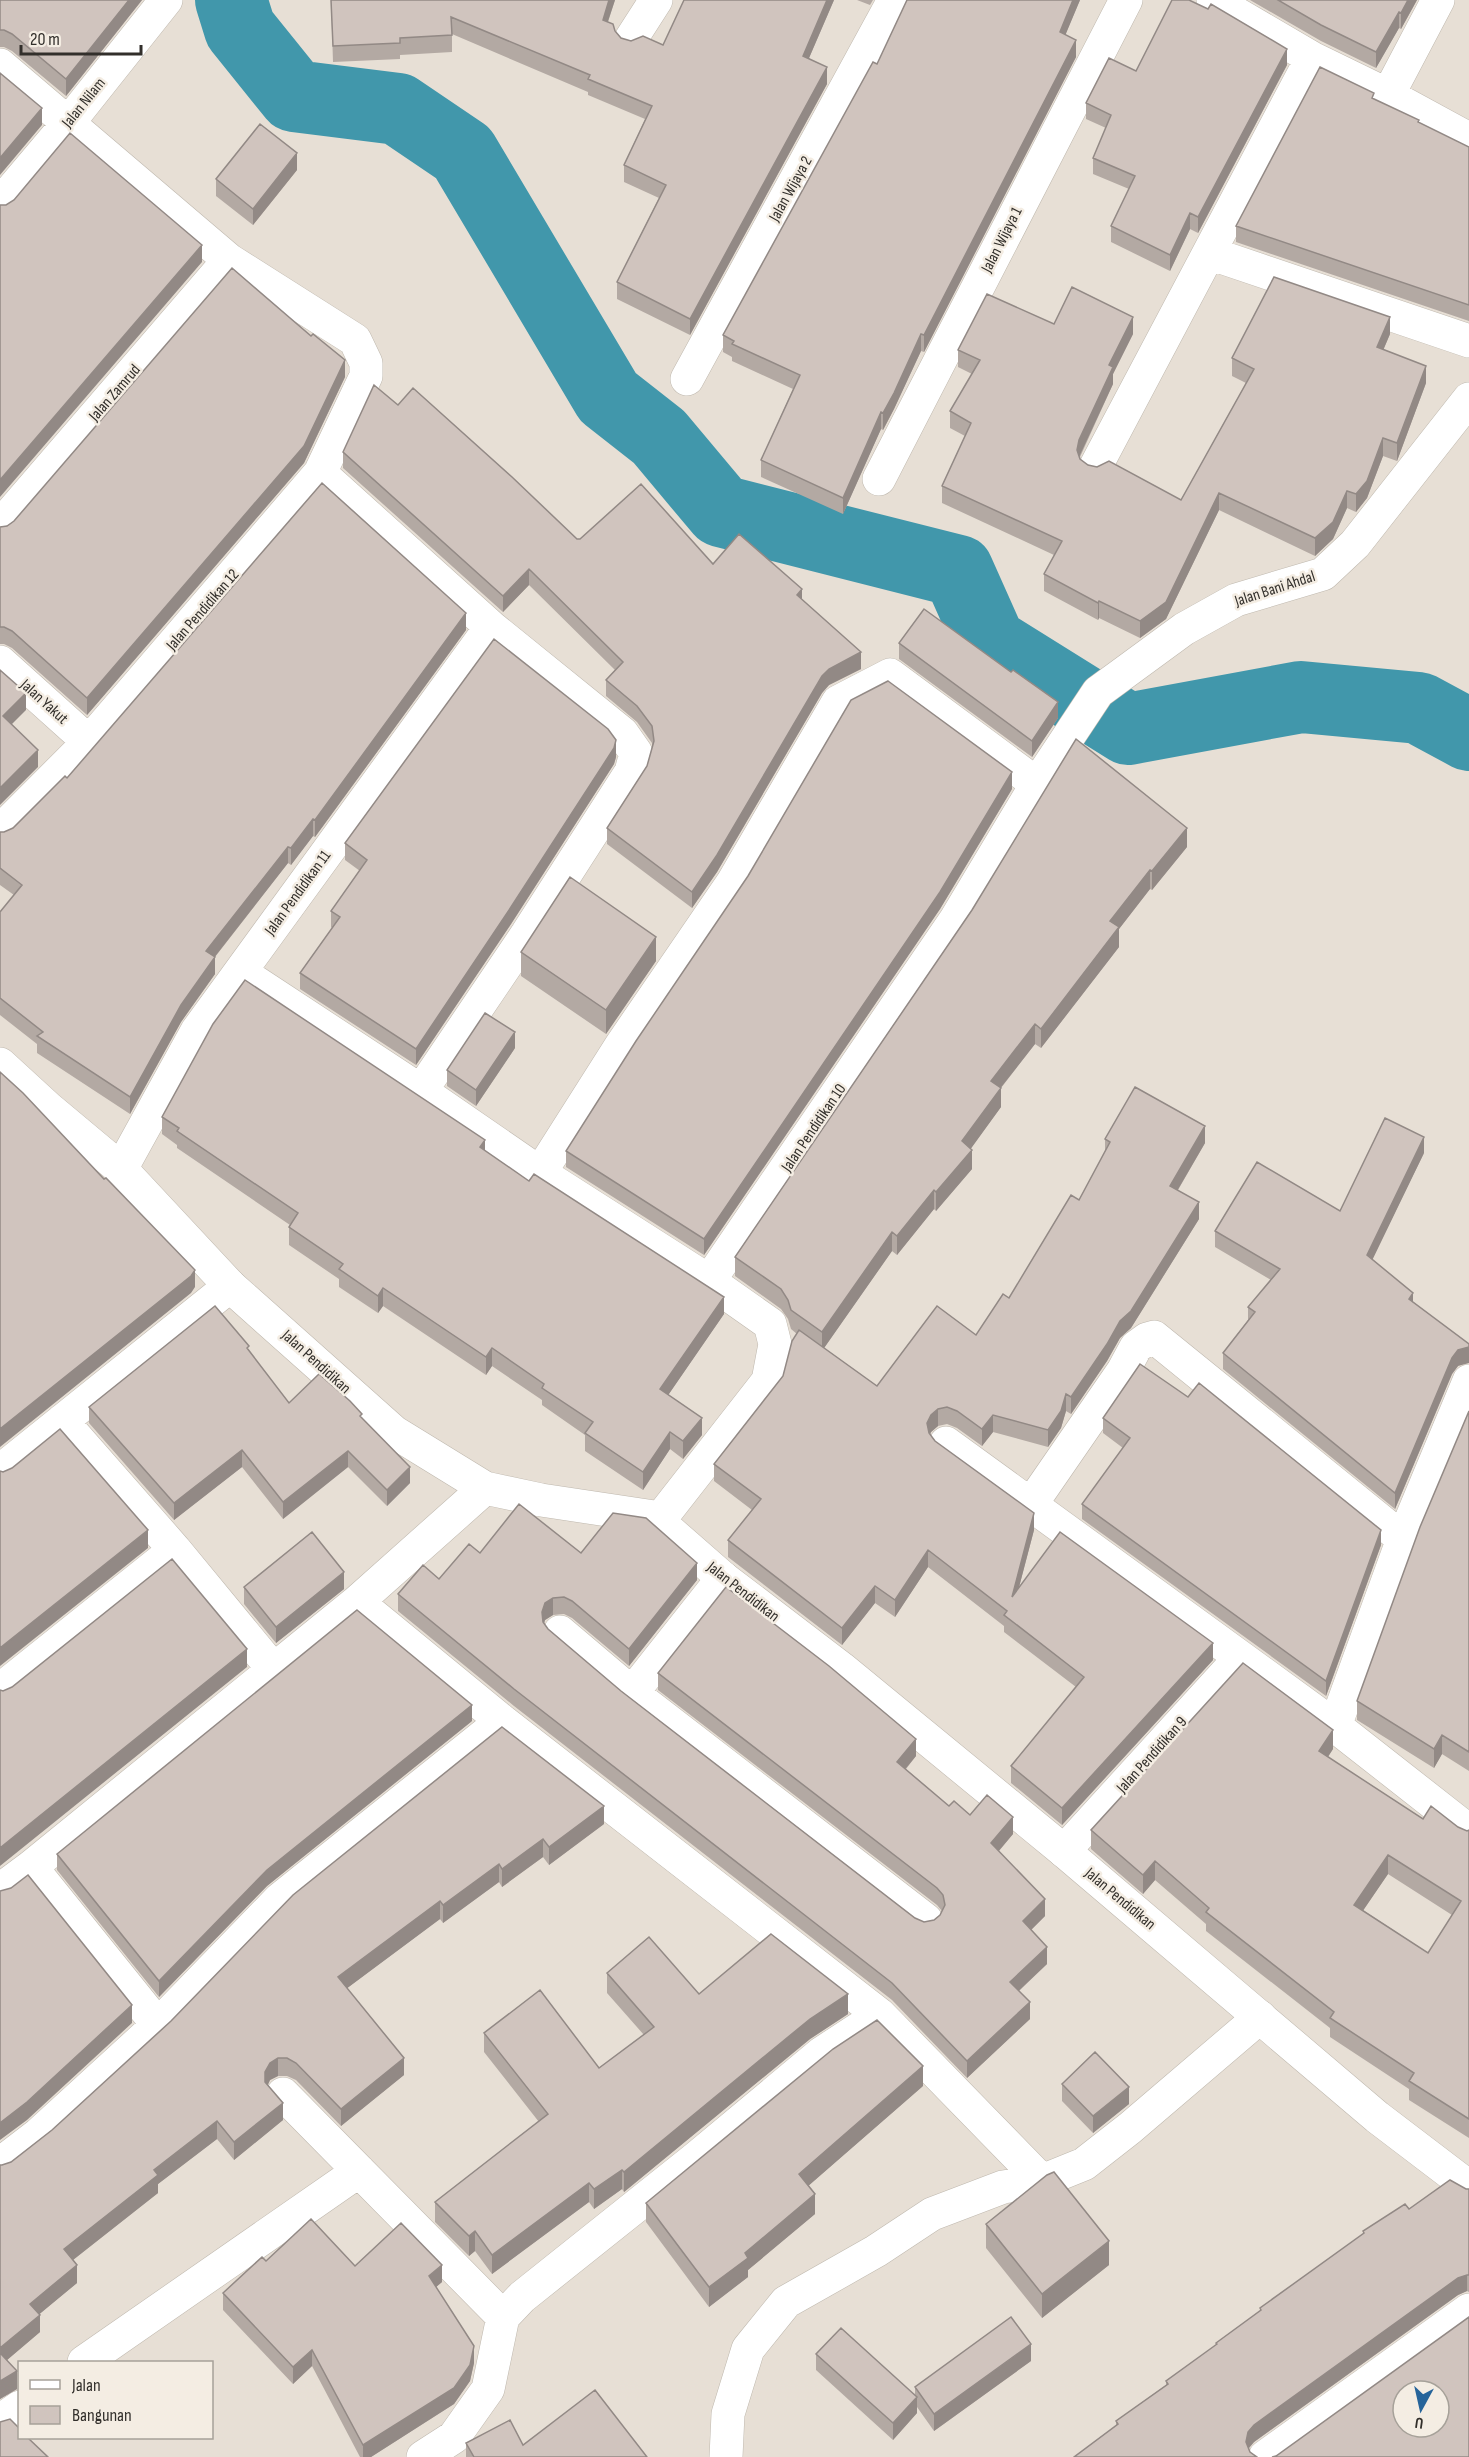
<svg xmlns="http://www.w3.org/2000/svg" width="1469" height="2457" font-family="'Sofia Sans Condensed',sans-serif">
  <rect width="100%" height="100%" fill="#e7dfd5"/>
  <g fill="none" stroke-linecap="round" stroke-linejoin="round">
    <path stroke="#4197ab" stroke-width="72" d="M231,0L240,29L294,96L398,109L463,153L608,397L659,437L721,511L958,571L990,643L1128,729L1301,697L1419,708L1469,735"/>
    <defs>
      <path id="street" d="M1213,0L1312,58L1388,95L1469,139
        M631,39L656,0
        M0,65L229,260L355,340L366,363V376L320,473L89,742L0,831
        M1388,95L1438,0
        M0,204L69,122L166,0
        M1209,253L1469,341
        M687,379L894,0
        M1096,466L1312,58
        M320,473L491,627L622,733L636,753L631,772L527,934L421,1091
        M879,479L1126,0
        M0,526L229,260
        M0,662L89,742
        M240,972L421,1091L540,1173L709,1281
        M121,1169L197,1031L491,627
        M540,1173L620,1047L733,882L838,702L890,675L1037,784
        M62,1421L175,1550L273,1669
        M946,1443L1335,1726L1469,1831
        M0,1471L230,1286
        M1032,1503L1123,1371L1136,1347L1147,1339L1154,1337L1403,1539
        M357,1602L502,1721L880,2015L1042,2181
        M560,1632L632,1693L926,1920
        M0,1690L175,1550
        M632,1693L723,1578
        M1335,1726L1403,1539L1469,1381
        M1064,1851L1240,1658
        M31,1867L158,2025
        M0,1890L31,1867L357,1602L485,1488
        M283,2094L503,2317
        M0,2164L39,2134L158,2025L280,1899L502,1721
        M84,2362L359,2171
        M0,2421L20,2407
        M423,2457L454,2437L488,2389L503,2317L522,2297L695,2159L822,2053L880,2015
        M726,2457L728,2414L748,2349L786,2302L876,2251L932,2214L1003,2187L1042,2181L1084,2164L1130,2128L1260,2017
        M1265,2457L1469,2310"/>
      <path id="secondary" d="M0,1064L48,1108L121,1169L230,1286L394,1432L485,1488L541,1500L661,1518L659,1522L723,1578L841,1668L1064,1851L1377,2117L1469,2187
        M661,1518L768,1381L775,1344L770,1324L709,1281L956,919L1037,784L1098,692L1184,629L1236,600L1323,574L1355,544L1469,399"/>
    </defs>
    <use href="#street" stroke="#bfb8ae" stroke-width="34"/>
    <use href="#secondary" stroke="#bfb8ae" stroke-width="34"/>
    <use href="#street" stroke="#fff" stroke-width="33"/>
    <use href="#secondary" stroke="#fff" stroke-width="33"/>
  </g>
  <path fill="#b3a9a3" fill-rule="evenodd" d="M0,0H142L66,96L12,51L4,47H0Z
    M331,0H615L608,22L615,31L621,38L631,41L663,45L834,0L809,58L827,84L690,335L617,299V282L659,198L624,182V165L645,119L588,95V92L452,34V52L400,55V59L333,62Z
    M857,0H873L870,5Z
    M907,0H1080L1065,35L1076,57L924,352L921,351L894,409L883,430L881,429L843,514L761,477V460L793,389L732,361V357L723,352V335L877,64Z
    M1250,0H1417L1401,29L1399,28L1376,68L1321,41Z
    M1287,65L1198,233L1190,229L1170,271L1111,242V226L1129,189L1093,174V158L1106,128L1086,119V103L1136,71Z
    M1374,99L1419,123L1469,147V321L1236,242V226Z
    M297,170L253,225L216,196V179Z
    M1054,324L1133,334L1113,374V384L1080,457V459L1088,465L1181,500L1246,383L1232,376V358L1390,334L1383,350L1426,383L1397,461L1383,456L1367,498L1356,512L1347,508L1333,539L1315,556L1219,510L1166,619L1140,638L1099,618L1098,620L1044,591V574L1054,555L942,503V486L965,436L950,428V411L972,374L958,367V350Z
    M345,377L304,463L87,715L12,648L4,644H0V527L7,526Z
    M398,405L577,539L713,564L802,599L861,669L829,685L822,693L717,872L692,908L607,844V828L647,766L652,747V743L637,722L606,696V680L615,670L529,585L503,612L343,468V452Z
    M466,630L315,837L313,836L291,865L288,863L215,957V974L181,1022L130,1114L37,1053V1044L0,1015V912L14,895L0,885V832H4L13,828L67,778Z
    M899,643L1058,718L1032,757L899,659Z
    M616,757L614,764L511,924L416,1065L300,989V973L332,928L331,927V911L360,871L345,860V843Z
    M1012,789L940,909L704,1255L566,1167V1151Z
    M1187,847L1152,890L1150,889L1119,929V947L1041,1048L1035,1044L1001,1088V1107L970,1149L972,1169L936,1211L934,1209L897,1255L892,1251L824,1348L877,1386L976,1335L1009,1298L1079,1200L1105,1152V1139L1205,1143L1178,1190L1199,1219L1131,1328L1120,1338L1107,1361L1071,1414L1066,1411L1061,1428L1048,1447L993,1432L982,1446L957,1428L947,1424L938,1426L931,1432L930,1435L935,1441L1034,1530L1019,1587L1213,1660L1062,1825L1011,1783V1766L1076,1687L1004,1632V1626L928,1567L895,1617L875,1603L842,1645L728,1557V1540L752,1510L714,1481V1464L783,1376L797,1334L791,1329L788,1319L781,1309L735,1276V1257L972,910Z
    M521,952L656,961L606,1034L521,976Z
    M515,1048L476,1106L447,1086V1070Z
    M162,1117L485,1151L724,1314L668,1395L702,1435L683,1459L670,1449L643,1490L585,1451V1435L542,1405V1400L492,1366L486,1375L383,1306L378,1313L339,1287V1279L289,1245V1227L290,1225L177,1148V1145L162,1134Z
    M1424,1153L1372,1259L1413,1303L1458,1366L1452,1374L1395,1509L1223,1369V1353L1248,1320V1307L1271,1280L1215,1247V1231L1340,1211Z
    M249,1351L289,1403L362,1418L410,1483L387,1506L348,1467L283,1519L242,1467L174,1520L89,1423V1407Z
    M1469,1411V1771L1442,1754L1434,1768L1357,1720V1701Z
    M1103,1418L1381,1545L1326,1696L1082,1519V1504L1123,1448L1103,1433Z
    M480,1553H581L697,1580L629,1666L572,1618L564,1614L553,1615L545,1620L544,1624L548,1629L621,1691L915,1918L924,1922L934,1920L940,1915L942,1911L937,1905L658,1690V1673L916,1756L906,1769L949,1806L1013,1834L999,1851L1045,1916L1031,1930L1047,1964L1019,1991L1030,2019L967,2078L892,2000L514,1706L398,1611V1594L439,1579Z
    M244,1587L344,1589L276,1643L244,1604Z
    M472,1721L267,1886L159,1997L57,1870V1854Z
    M1333,1749L1328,1757L1423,1819L1458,1827L1467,1831L1469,1830V2138L1409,2100V2089L1330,2037V2028L1206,1931V1924L1155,1880L1143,1894L1091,1849V1830ZM1388,1874L1452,1915L1428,1953L1363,1910Z
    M604,1824L549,1865L543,1857L502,1887L499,1882L443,1923L440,1919L347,1988L404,2075L341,2126L296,2080L287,2076H278L270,2080L268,2085L283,2120L234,2160L217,2139L158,2184V2193L73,2260L77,2283L39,2314L40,2332L7,2360L17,2389L0,2399V2165H2L11,2162L52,2130L171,2021L293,1895Z
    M607,1973L699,1994L848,2014L810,2039L624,2192L622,2189L594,2209L589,2202L492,2274L475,2251L469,2256L435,2222V2202L539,2122L484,2052V2033L599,2068L644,2035L607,1993Z
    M1062,2084L1129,2104L1093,2133L1062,2101Z
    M923,2086L808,2186L815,2214L748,2270V2277L709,2307L646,2222V2203Z
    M1466,2189H1469V2292L1467,2291L1458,2295L1254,2442L1249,2448L1116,2425V2421L1166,2385V2381L1216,2345V2343L1260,2311V2308L1363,2234V2231L1409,2209Z
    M986,2224L1109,2265L1042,2318L986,2248Z
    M266,2261L355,2266L442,2282L436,2287L474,2363L470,2381L454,2404L371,2457H360L312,2366L293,2384L223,2310V2293Z
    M816,2354L915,2394V2387L1031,2361L934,2431L917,2407V2413L893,2440L816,2370Z
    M466,2443L523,2445L647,2457H466Z"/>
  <path fill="#928985" d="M129,0H142L66,96V79Z
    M609,0H615L603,36V20Z
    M827,0H834L803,72V56Z
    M1073,0H1080L1060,48V32Z
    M1408,0H1417L1401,29V13Z
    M1399,12V28L1376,68V52Z
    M1076,40V57L924,352V335Z
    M1287,49V65L1198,233V217Z
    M827,67V84L690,335V319Z
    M42,108V125L0,175V158Z
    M297,153V170L253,225V209Z
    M1190,213V229L1170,271V255Z
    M202,245V262L0,497V480Z
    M1133,317V334L1113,374V384L1079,457L1077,450L1079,440L1109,365Z
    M1390,317V334L1377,365V347Z
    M921,334V351L894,409L883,430V413Z
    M345,360V377L304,463L87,715V698Z
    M1426,366V383L1397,461V443Z
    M881,412V429L843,514V498Z
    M1383,438V456L1367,498L1356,512V494Z
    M1347,491V508L1333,539L1315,556V538Z
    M1219,493V510L1166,619L1140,638V621Z
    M529,569V585L503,612V596Z
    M802,589V606L797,595Z
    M1099,601V618L1098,620V603Z
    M466,613V630L315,837V820Z
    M861,652V669L829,685L822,693L717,872L692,908V892L822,676L829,669Z
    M26,693V710L3,733V716Z
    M1058,702V718L1032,757V741Z
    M616,740V757L614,764L511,924L416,1065V1049Z
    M38,750V767L0,805V788Z
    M1012,772V789L940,909L704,1255V1239Z
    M313,819V836L291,865V848Z
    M1187,828V847L1152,890V871Z
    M288,847V863L206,968V951Z
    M1150,870V889L1119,929V947L1041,1048V1029L1110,921Z
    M656,937V961L606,1034V1010Z
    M215,957V974L181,1022L130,1114V1097L181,1005Z
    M1035,1024V1044L991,1100V1081Z
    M515,1032V1048L476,1106V1090Z
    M1001,1088V1107L962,1161V1141Z
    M1205,1126V1143L1170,1203V1186Z
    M1424,1137V1153L1367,1271V1255Z
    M485,1140V1158L480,1147Z
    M972,1150V1169L936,1211V1192Z
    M934,1190V1209L897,1255V1236Z
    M1199,1202V1219L1131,1328L1120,1338L1107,1361L1071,1414V1397L1120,1321Z
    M892,1232V1251L822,1351V1332Z
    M195,1270V1287L191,1293L0,1447V1429Z
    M383,1288V1306L378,1313V1296Z
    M1413,1293V1309L1409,1299Z
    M724,1297V1314L660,1407V1389Z
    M1469,1347V1363L1458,1366L1452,1374L1395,1509V1493L1452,1358L1458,1350Z
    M492,1348V1366L486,1375V1357Z
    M1066,1394V1411L1061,1428L1048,1447V1430Z
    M938,1409V1426L931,1432L927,1440V1423L931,1415Z
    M993,1415V1432L982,1446V1429Z
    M702,1418V1435L683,1459V1441Z
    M670,1432V1449L643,1490V1472Z
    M242,1450V1467L174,1520V1503Z
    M348,1451V1467L283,1519V1502Z
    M410,1467V1483L387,1506V1490Z
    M1034,1513V1530L1012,1614V1597Z
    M148,1530V1548L0,1666V1648Z
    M1381,1530V1545L1326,1696V1681Z
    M928,1550V1567L895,1617V1600Z
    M697,1563V1580L629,1666V1649Z
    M344,1572V1589L276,1643V1627Z
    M875,1586V1603L842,1645V1628Z
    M553,1598V1615L545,1620L542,1629V1612L545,1603Z
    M1213,1643V1660L1062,1825V1808Z
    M247,1649V1667L0,1866V1848Z
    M472,1705V1721L267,1886L159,1997V1981L267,1870Z
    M1333,1730V1749L1319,1770V1751Z
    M1442,1735V1754L1434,1768V1749Z
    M916,1739V1756L897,1779V1762Z
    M604,1806V1824L549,1865V1847Z
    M1013,1817V1834L991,1860V1843Z
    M543,1839V1857L502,1887V1869Z
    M1388,1855V1874L1354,1924V1905Z
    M1155,1861V1880L1143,1894V1875Z
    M499,1864V1882L443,1923V1905Z
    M1045,1899V1916L1023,1938V1921Z
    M440,1901V1919L338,1995V1977Z
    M1047,1947V1964L1010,1999V1982Z
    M848,1994V2014L810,2039L624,2192V2172L810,2019Z
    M1030,2002V2019L967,2078V2061Z
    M132,2005V2023L27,2120L0,2140V2123Z
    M278,2058V2076L270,2080L265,2090V2072L270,2063Z
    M404,2058V2075L341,2126V2109Z
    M923,2066V2086L799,2194V2174Z
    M1129,2087V2104L1093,2133V2116Z
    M283,2103V2120L234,2160V2142Z
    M217,2121V2139L158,2184V2193L64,2267V2249L154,2170Z
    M622,2170V2189L594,2209V2189Z
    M589,2183V2202L492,2274V2255Z
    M815,2194V2214L748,2270V2277L709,2307V2287L745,2253Z
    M475,2231V2251L469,2256V2236Z
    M1109,2241V2265L1042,2318V2294Z
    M77,2265V2283L30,2322V2304Z
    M442,2265V2282L429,2293V2276Z
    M1467,2275V2291L1458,2295L1254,2442L1248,2449L1246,2442L1248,2432L1254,2425L1458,2278Z
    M40,2315V2332L0,2366V2348Z
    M1031,2344V2361L934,2431V2414Z
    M474,2346V2363L470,2381L454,2404L371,2457H363V2445Z
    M312,2350V2366L293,2384V2367Z
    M17,2371V2389L0,2399V2381Z
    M917,2397V2413L893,2440V2423Z"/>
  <path fill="#d0c4be" stroke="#928985" stroke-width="1.5" fill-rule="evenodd" d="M0,0H129L66,79L12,34L4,30H0Z
    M331,0H609L603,20L613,24L615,31L621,38L631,41L643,36L663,45L684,0H827L803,56L827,67L690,319L617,282L666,185L624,165L652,106L588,79L590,75L451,17L452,35L400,38V43L333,46Z
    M907,0H1073L1060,32L1076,40L924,335L921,334L894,393L883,413L881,412L843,498L761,460L800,375L732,344L734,341L723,335L873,62L877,64Z
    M1172,0H1189L1208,9L1211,4L1287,49L1198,217L1190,213L1170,255L1111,226L1135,176L1093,158L1111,115L1086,103L1109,58L1136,71Z
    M1278,0H1408L1401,13L1399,12L1376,52L1321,25Z
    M1320,67L1374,93L1372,98L1419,120L1418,122L1469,147V305L1236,226Z
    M0,73L42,108L0,158Z
    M260,124L297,153L253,209L216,179Z
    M70,133L202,245L0,480V205H6L14,200Z
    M232,268L311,336L313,334L345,360L304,446L87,698L12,631L4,627H0V527L7,526L14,521Z
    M1274,277L1390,317L1377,347L1426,366L1397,443L1383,438L1367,481L1356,494L1347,491L1333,522L1315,538L1219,493L1166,602L1140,621L1099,601L1098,603L1044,574L1062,541L942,486L971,423L950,411L980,360L958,350L987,294L1054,324L1072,287L1133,317L1109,365L1113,367L1079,440L1077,450L1080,459L1088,465L1097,467L1109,461L1181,500L1254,369L1232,358Z
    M374,385L398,405L413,388L512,477L577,539H580L641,484L713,564L739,534L802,589L797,595L861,652L829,669L822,676L717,855L692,892L607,828L647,766L654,741L652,726L637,706L606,680L623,662L529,569L503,596L343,452Z
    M322,483L466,613L315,820L313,819L291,848L288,847L206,951L215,957L181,1005L130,1097L37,1036L43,1032L0,998V912L22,885L0,868V832H4L13,828L65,776L67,778Z
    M924,609L1011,672L1013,670L1058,702L1032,741L899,643Z
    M494,639L608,729L616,740L614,748L511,907L416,1049L300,973L340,917L331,911L367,860L345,843Z
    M0,670L26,693L3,716L38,750L0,788Z
    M888,681L1012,772L940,892L704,1239L566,1151L636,1041L748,876L851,700Z
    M1076,739L1187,828L1152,871L1150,870L1110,921L1119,927L1041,1029L1035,1024L991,1081L1001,1088L962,1141L972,1150L936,1192L934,1190L897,1236L892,1232L822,1332L791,1310L788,1300L781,1289L735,1257L972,910Z
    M570,877L656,937L606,1010L521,952Z
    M245,980L485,1140L480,1147L529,1181L534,1174L724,1297L660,1389L702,1418L683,1441L670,1432L643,1472L585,1433L593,1422L542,1388L544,1384L492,1348L486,1357L383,1288L378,1296L339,1269L343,1264L289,1227L298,1213L177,1131L179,1128L162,1117L213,1024Z
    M485,1013L515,1032L476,1090L447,1070Z
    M0,1072L23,1093L104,1179L106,1178L195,1270L191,1276L0,1429Z
    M1135,1087L1205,1126L1170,1186L1199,1202L1131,1311L1120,1321L1107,1344L1071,1397L1066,1394L1061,1411L1048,1430L993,1415L982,1429L957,1411L947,1407L938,1409L931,1415L927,1423L929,1433L935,1441L1034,1513L1012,1597L1060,1532L1213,1643L1062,1808L1011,1766L1084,1677L1004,1615L1007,1611L928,1550L895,1600L875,1586L842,1628L728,1540L761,1499L714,1464L783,1376L792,1341L799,1330L877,1386L937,1306L976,1335L1003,1294L1009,1298L1071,1195L1079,1200L1110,1142L1105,1139Z
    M1385,1118L1424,1137L1367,1255L1413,1293L1409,1299L1469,1344V1347L1458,1350L1452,1358L1395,1493L1223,1353L1255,1312L1248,1307L1280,1269L1215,1231L1257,1162L1340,1211Z
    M215,1306L249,1346L247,1348L289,1403L319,1374L350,1401L362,1414L360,1416L410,1467L387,1490L348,1451L283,1502L242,1450L174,1503L89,1407Z
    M1140,1364L1188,1397L1199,1383L1381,1530L1326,1681L1082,1504L1130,1438L1103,1418Z
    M1469,1411V1752L1442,1735L1434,1749L1357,1701L1420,1527Z
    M60,1429L148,1530L0,1648V1471L3,1472L12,1468Z
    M519,1504L581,1553L613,1513L646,1518L697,1563L629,1649L572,1601L564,1597L553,1598L545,1603L542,1612L543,1622L548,1629L621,1691L915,1918L924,1922L934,1920L940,1915L945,1905L943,1895L937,1888L658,1673L726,1587L829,1666L916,1739L897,1762L949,1806L954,1801L970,1815L987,1795L1013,1817L991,1843L1045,1899L1023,1921L1047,1947L1010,1982L1030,2002L967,2061L892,1983L514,1689L398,1594L423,1565L439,1579L469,1544L480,1553Z
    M312,1532L344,1572L276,1627L244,1587Z
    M172,1559L247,1649L0,1848V1690L3,1691L12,1687Z
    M357,1610L472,1705L267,1870L159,1981L57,1854Z
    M1243,1663L1333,1730L1319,1751L1423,1819L1431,1806L1458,1827L1467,1831L1469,1830V2119L1409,2081L1414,2073L1330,2018L1334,2012L1206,1912L1209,1908L1155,1861L1143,1875L1091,1830ZM1388,1855L1461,1901L1428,1953L1354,1905Z
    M502,1727L604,1806L549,1847L543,1839L502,1869L499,1864L443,1905L440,1901L338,1977L404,2058L341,2109L296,2063L287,2058H278L270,2063L265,2072V2082L283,2103L234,2142L217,2121L154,2170L158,2175L64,2249L77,2265L30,2304L40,2315L0,2348V2165H2L11,2162L52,2130L171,2021L293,1895Z
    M28,1875L132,2005L27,2102L0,2123V1891L11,1888Z
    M771,1934L848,1994L810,2019L624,2172L622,2170L594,2189L589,2183L492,2255L475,2231L469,2236L435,2202L548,2114L484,2033L540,1990L599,2068L654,2027L607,1973L649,1937L699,1994Z
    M877,2020L923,2066L799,2174L815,2194L745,2253L748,2258L709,2287L646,2203L833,2049Z
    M1095,2052L1129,2087L1093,2116L1062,2084Z
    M1054,2172L1109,2241L1042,2294L986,2224L1047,2175Z
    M1450,2180L1466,2189H1469V2275H1467L1458,2278L1254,2425L1248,2432L1246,2442L1250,2452L1257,2457H1074L1118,2424L1116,2421L1168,2384L1166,2381L1217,2344L1216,2343L1261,2310L1260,2308L1364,2233L1363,2231L1405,2204L1409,2209Z
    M311,2219L355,2266L401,2223L442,2265L429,2276L474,2346L470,2365L454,2388L363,2445L312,2350L293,2367L223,2293L262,2257L266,2261Z
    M1011,2317L1031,2344L934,2414L915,2387Z
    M1469,2317V2457H1272L1276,2456ZM1403,2391H1439V2427H1403Z
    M841,2328L917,2397L893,2423L816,2354Z
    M0,2353L17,2371L0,2381Z
    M595,2390L647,2457H474L466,2443L510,2420L523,2445Z
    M10,2419L20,2429V2438H28L48,2457H0V2422Z"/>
  <g text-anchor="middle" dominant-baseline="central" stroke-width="5" stroke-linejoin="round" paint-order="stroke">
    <g font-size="16" fill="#322f2b" stroke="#f4ede3">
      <text transform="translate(84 103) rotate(-51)">Jalan Nilam</text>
      <text transform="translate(791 189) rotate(-61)">Jalan Wijaya 2</text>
      <text transform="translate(1002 240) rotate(-63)">Jalan Wijaya 1</text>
      <text transform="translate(115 393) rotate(-49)">Jalan Zamrud</text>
      <text transform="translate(1275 589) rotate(-18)">Jalan Bani Ahdal</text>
      <text transform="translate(203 610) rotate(-49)">Jalan Pendidikan 12</text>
      <text transform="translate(44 702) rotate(42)">Jalan Yakut</text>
      <text transform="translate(298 893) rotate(-54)">Jalan Pendidikan 11</text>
      <text transform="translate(814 1128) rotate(-56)">Jalan Pendidikan 10</text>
      <text transform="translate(316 1362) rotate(42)">Jalan Pendidikan</text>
      <text transform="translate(743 1592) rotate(38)">Jalan Pendidikan</text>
      <text transform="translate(1152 1755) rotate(-48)">Jalan Pendidikan 9</text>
      <text transform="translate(1120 1899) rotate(40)">Jalan Pendidikan</text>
    </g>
  </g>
  <rect x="18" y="2361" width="195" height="78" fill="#f4ede3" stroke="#a6a199" stroke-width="1.5"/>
  <rect x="30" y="2380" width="30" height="9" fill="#ffffff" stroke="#a6a199" stroke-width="1.5"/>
  <text x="72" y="2391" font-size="18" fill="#322f2b">Jalan</text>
  <rect x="30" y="2406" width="30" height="18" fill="#d0c4be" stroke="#a6a199" stroke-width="1.5"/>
  <text x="72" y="2421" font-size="18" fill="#322f2b">Bangunan</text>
  <g transform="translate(1421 2409) rotate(188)"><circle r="28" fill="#f4ede3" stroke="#a6a199" stroke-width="1.5"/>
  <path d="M0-4.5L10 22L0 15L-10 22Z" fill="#26649a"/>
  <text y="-9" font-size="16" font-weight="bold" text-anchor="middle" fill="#322f2b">U</text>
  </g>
  <path d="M21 45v9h120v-9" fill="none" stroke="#322f2b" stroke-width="3"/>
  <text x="30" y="45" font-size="18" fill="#322f2b" stroke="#f4ede3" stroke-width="4.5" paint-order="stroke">20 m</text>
</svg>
